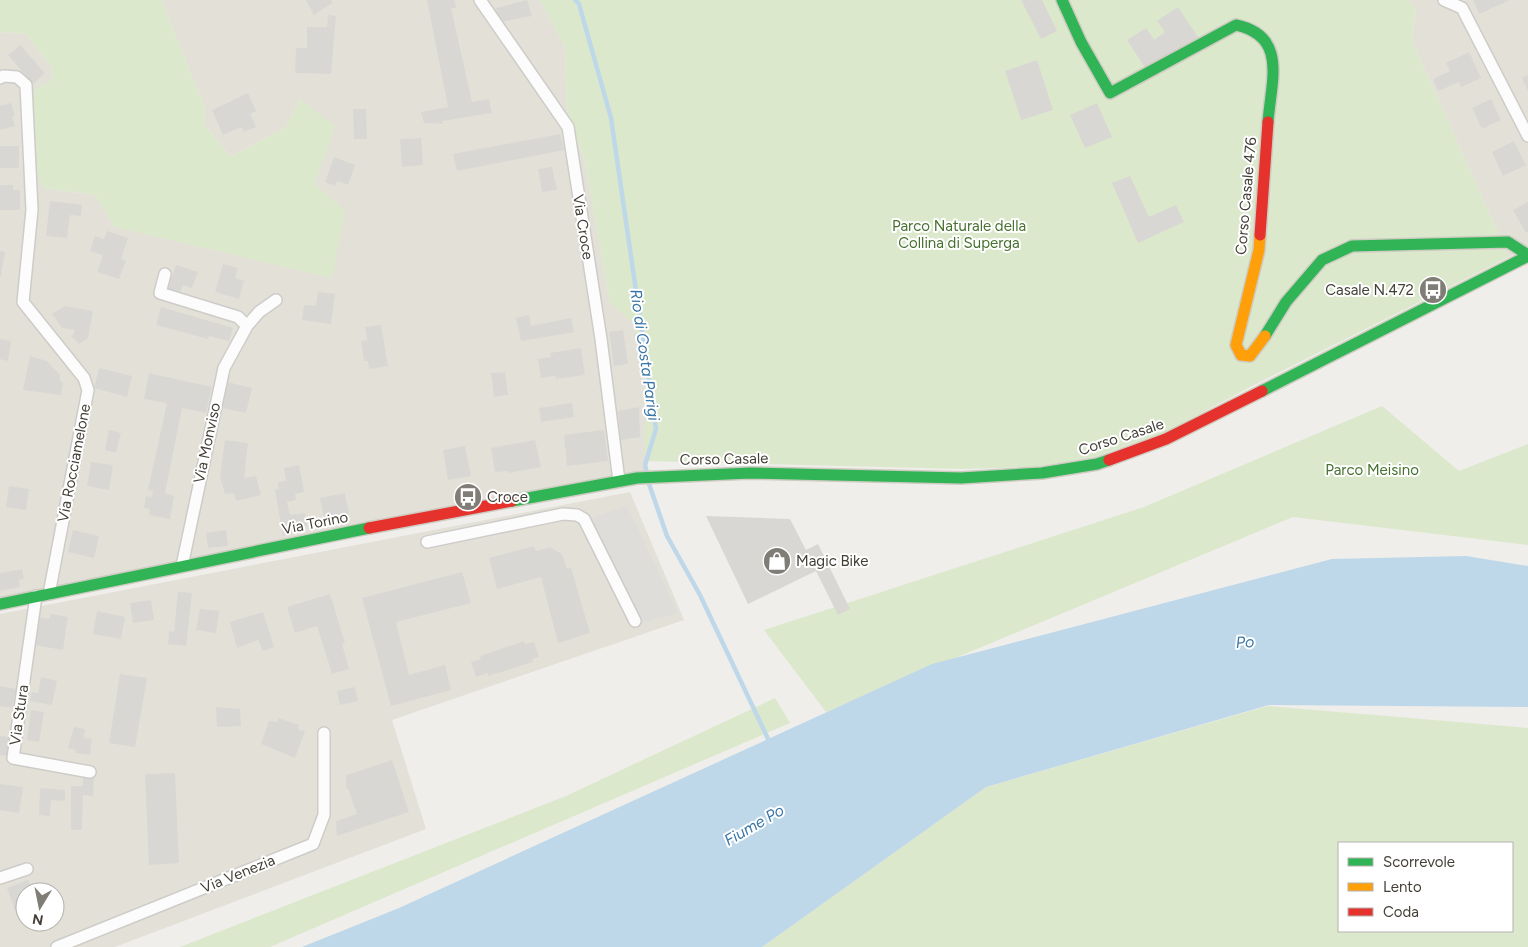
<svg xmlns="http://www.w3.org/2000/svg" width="1528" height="947" font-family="Figtree,sans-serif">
  <rect width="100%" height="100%" fill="#efeeea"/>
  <path fill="#e3e0d8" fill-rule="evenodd" d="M161,0H540L565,47L567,110L585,162L610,302L633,323L651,374L647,472L0,598V32L26,34L50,65L53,79L20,99L43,188L95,195L115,227L314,184L300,99L286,127L231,157L204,124L205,108Z
    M1408,0H1528V247L1509,257L1412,41L1416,9Z
    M630,492L684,620L392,720L426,829L115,947H0V614ZM25,892H55V922H25Z"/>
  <path fill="#dce8cc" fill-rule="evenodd" d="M0,0H161L205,108L204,124L231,157L286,127L300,99L335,126L314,184L345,210L332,278L115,227L95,195L43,188L21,135L19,99L53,79L50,65L26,34L0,32Z
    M540,0H1408L1416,8L1412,41L1509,257L1252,386L1164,433L1095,457L1036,467L963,469L645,461V358L633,323L610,303L585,162L567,110L565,47Z
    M1382,406L1459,471L1528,444V545L1293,517L826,712L764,630L1144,507Z
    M775,698L790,723L270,947H180L566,796Z
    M1268,706L1528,728V947H762L986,787ZM1339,843H1512V931H1339Z"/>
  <path fill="#deddda" d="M627,506L678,613L642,623L590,518Z"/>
  <path fill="#bed8e9" d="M1466,556L1528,566V707L1269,705L986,787L762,947H302L399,908L932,664L1332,559Z"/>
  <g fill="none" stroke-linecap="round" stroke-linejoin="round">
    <path stroke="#bed8e9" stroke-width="4.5" d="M575,0L579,4L611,118L656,429L645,465L647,473
      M648,481L667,536L700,595L770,743"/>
  </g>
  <path fill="#d9d7d3" d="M306,0H331L332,3L314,15Z
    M427,0H455L456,8H451L472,102L489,99L492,113L442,121L443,124L424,123L421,112L448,107Z
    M527,0L532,16L500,22L496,8Z
    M1021,0H1042L1057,31L1041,39Z
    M1473,0H1510L1479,14Z
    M1178,7L1198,37L1147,71L1127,40L1146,28L1154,40L1165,32L1157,21Z
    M328,15L336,16L331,74L295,73L296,48H307V27H327Z
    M20,45L45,73L33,84L8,55Z
    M1469,52L1481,78L1461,87L1459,82L1438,91L1433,79L1450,71L1446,63Z
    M1037,60L1053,110L1021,120L1005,71Z
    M1528,75V91L1522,78Z
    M248,93L256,111L250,114L256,127L243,132L241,127L223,135L212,110Z
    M1491,99L1501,120L1482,129L1472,108Z
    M11,103L15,116L12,117L15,126L0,130V106Z
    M1097,103L1112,137L1085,148L1070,115Z
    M353,109H366L367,139H354Z
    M560,134L564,150L457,171L453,154Z
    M421,138L423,165L402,167L400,139Z
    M1514,141L1526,165L1503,176L1492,152Z
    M0,146H19V168H0Z
    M334,157L355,165L348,185L337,181L335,186L325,182Z
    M552,167L557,190L542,192L538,169Z
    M1130,176L1149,217L1176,205L1184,222L1138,243L1112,183Z
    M0,185H13V190H20V210H0Z
    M50,201L82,205L81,216L70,215L67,238L46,236Z
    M1528,202V232L1526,233L1513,210Z
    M107,231L128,238L121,259L126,261L119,279L97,272L103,255L90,251L95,236L104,239Z
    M0,251L5,252L1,276H0Z
    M223,264L238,268L235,278L244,281L239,299L215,292Z
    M176,265L198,272L192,288L183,285L180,293L168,289Z
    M318,292L335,294L331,324L302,320L304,305L316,306Z
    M65,306L93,311L88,338L79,344L72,337L75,330L62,328L52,314Z
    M161,307L233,328L229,341L209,336L208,339L156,325Z
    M529,315L531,326L571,318L574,332L521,341L516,318Z
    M381,325L388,366L369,369L368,361H364L361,341L367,340L365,327Z
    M623,330L628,364L614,366L609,332Z
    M0,339L11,341L8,361L0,359Z
    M581,348L585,375L556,379L555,376L541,378L538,359L551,357L550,353Z
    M30,356L47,361L60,375V381L63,382L61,395L23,390Z
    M99,368L132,376L127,397L94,388Z
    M505,372L508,395L494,397L491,373Z
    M149,373L212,387L206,413L182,408L165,493L174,496L170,519L149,515L150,509L144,508L146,496L152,497L153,491L148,490L167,403L144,399Z
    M227,382L252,388L246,413L221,408Z
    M572,403L574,417L541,422L539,408Z
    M639,407L640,437L621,440L618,411Z
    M109,430L121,433L116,453L105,450Z
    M604,430L608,461L567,466L564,435Z
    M225,440L248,443L244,478L256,476L261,495L236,501L234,493L225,494L220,477Z
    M535,440L541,467L508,473V471L495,472L491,448Z
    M465,446L471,476L448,480L443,450Z
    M91,462L113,465L109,490L87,486Z
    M299,465L304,492L295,494L296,500L287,502L290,515L305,513L307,526L295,528L296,533L283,536L275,490L279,489L278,482L286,481L284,468Z
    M9,486L29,489L26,510L6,507Z
    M345,493L349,514L324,518L320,498Z
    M706,516L790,519L806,550L818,544L850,609L838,615L816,571L748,604Z
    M73,530L99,536L94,558L68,552Z
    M226,530L228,546L208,548L206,533Z
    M534,546L536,551L550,547L562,554L567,569L571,568L590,633L558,643L541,577L497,589L489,558Z
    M22,569L24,579L19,580L20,587L0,591V573Z
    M462,572L471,603L396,622L409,675L445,665L451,690L391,706L362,598Z
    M178,592L192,593L186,646L168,644L169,631L174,632Z
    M330,594L345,643L342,644L349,669L332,674L317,626L295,633L287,607Z
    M151,600L154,620L133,623L130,603Z
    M200,609L219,611L216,633L196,630Z
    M97,611L125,617L121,639L93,634Z
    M263,612L274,647L263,651L258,640L237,648L230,622Z
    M51,614L68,617L63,650L29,644L38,617L49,619Z
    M524,641L525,644L534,642L539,657L532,659L533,662L488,676V673L476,677L471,662L481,659L480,656Z
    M120,674L147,678L135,747L109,743Z
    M41,677L57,681L52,705L30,701L32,692L38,693Z
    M0,686L16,689L12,708L0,706Z
    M355,687L358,701L340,705L337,691Z
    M216,707L240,709L241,726L217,727Z
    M31,710L44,712L39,742L27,740Z
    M278,718L299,725L298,730L305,731L295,758L261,744L269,721L277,722Z
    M74,727L85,729L84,738L92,739L90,755L75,753L76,750L68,748Z
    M0,736L10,737L7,756L0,755Z
    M392,760L409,812L337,836L336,821L357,814L348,788L346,789V775Z
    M175,773L179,863L149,865L145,774Z
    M83,778H94L93,796L83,795L82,830H71V786H83Z
    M0,784L23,787L19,813L0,810Z
    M40,788L65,790V801L51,800L50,816L39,815Z
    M28,880L33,892H25V913L17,916L7,888Z"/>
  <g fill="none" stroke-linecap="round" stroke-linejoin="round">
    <defs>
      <path id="street" d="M480,0L568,127L601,339L619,481
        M1444,0L1462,8L1528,136
        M0,78L3,76L17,77L26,85L32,210L23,302L84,378L88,390L49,594
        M165,274L160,293L238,317L247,326
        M427,542L563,514L577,515L584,519L635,621
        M182,566L224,368L247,326L259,312L276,300
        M36,596L13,758L90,772
        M0,878L27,869
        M57,947L313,844L324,815V733"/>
      <path id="fast" d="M1062,0L1081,42L1110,93L1236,25C1288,36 1271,81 1268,122
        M1265,336L1286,302L1322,260L1352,246L1508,242L1528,255
        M1262,391L1528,256
        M512,501L637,478L750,473L961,478L1042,473L1097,464L1109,460
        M0,604L369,528"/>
      <path id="slow" d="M1260,235L1259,250L1236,345L1241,355L1250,356L1265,336"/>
      <path id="jam" d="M1260,235L1268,122
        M1109,460L1166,439L1262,391
        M369,528L512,501"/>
    </defs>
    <use href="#street" stroke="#cdccc8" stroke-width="14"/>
    <use href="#fast" stroke="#cecbc2" stroke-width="14"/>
    <use href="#slow" stroke="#cecbc2" stroke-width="14"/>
    <use href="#jam" stroke="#cecbc2" stroke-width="14"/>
    <use href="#street" stroke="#fdfcfc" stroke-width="11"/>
    <use href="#fast" stroke="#30b455" stroke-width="11"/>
    <use href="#slow" stroke="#ff9f0a" stroke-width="11"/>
    <use href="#jam" stroke="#e5322d" stroke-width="11"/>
  </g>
  <defs>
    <symbol id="bus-disc" viewBox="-11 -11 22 22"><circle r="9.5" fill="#807c76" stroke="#fff"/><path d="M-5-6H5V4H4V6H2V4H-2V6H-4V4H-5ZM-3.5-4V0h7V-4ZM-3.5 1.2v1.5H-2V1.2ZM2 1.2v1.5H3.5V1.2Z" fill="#fff"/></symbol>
    <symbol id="shop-disc" viewBox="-11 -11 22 22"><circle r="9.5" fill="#807c76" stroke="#fff"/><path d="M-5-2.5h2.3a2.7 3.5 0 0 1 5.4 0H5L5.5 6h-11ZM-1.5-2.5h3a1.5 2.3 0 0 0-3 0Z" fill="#fff"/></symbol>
  </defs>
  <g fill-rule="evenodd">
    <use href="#bus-disc" x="1417" y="274" width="32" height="32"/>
    <use href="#bus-disc" x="452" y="481" width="32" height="32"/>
    <use href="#shop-disc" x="761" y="545" width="32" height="32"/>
  </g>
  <g text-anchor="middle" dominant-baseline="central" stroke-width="4" stroke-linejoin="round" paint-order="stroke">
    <g font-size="15" fill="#443f37" stroke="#fff">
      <text transform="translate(1246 196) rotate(-85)">Corso Casale 476</text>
      <text transform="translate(583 227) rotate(81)">Via Croce</text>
      <text transform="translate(1121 437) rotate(-18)">Corso Casale</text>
      <text transform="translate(207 443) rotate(-78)">Via Monviso</text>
      <text transform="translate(724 459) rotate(-1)">Corso Casale</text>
      <text transform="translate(74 463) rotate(-79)">Via Rocciamelone</text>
      <text transform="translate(315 523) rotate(-11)">Via Torino</text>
      <text transform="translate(19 715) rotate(-82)">Via Stura</text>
      <text transform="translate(238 874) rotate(-22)">Via Venezia</text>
    </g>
    <g font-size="15" fill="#47712f" stroke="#fff">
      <text x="959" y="226">Parco Naturale della<tspan x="959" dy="17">Collina di Superga</tspan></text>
      <text x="1372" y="470">Parco Meisino</text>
    </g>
    <g font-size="15" fill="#443f37" stroke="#fff" text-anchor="start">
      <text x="1414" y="290" text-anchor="end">Casale N.472</text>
      <text x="487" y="497">Croce</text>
      <text x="796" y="561">Magic Bike</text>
    </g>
    <g font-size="16" font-style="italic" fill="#3a76a6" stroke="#fff">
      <text transform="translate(645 355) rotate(82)">Rio di Costa Parigi</text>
      <text transform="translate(1245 642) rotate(-3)">Po</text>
      <text transform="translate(754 825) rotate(-30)">Fiume Po</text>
    </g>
  </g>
  <rect x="1338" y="842" width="175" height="90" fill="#ffffff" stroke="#b4b2af"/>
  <rect x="1348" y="858" width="25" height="8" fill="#30b455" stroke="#b4b2af"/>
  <text x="1383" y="867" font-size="15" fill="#443f37">Scorrevole</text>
  <rect x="1348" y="883" width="25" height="8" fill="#ff9f0a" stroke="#b4b2af"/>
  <text x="1383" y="892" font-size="15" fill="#443f37">Lento</text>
  <rect x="1348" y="908" width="25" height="8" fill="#e5322d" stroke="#b4b2af"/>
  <text x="1383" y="917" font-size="15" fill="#443f37">Coda</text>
  <g transform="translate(40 907) rotate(190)"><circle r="24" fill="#ffffff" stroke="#b4b2af"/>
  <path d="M0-4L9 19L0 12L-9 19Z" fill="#807c76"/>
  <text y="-8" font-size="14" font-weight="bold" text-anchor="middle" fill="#443f37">N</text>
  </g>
</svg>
